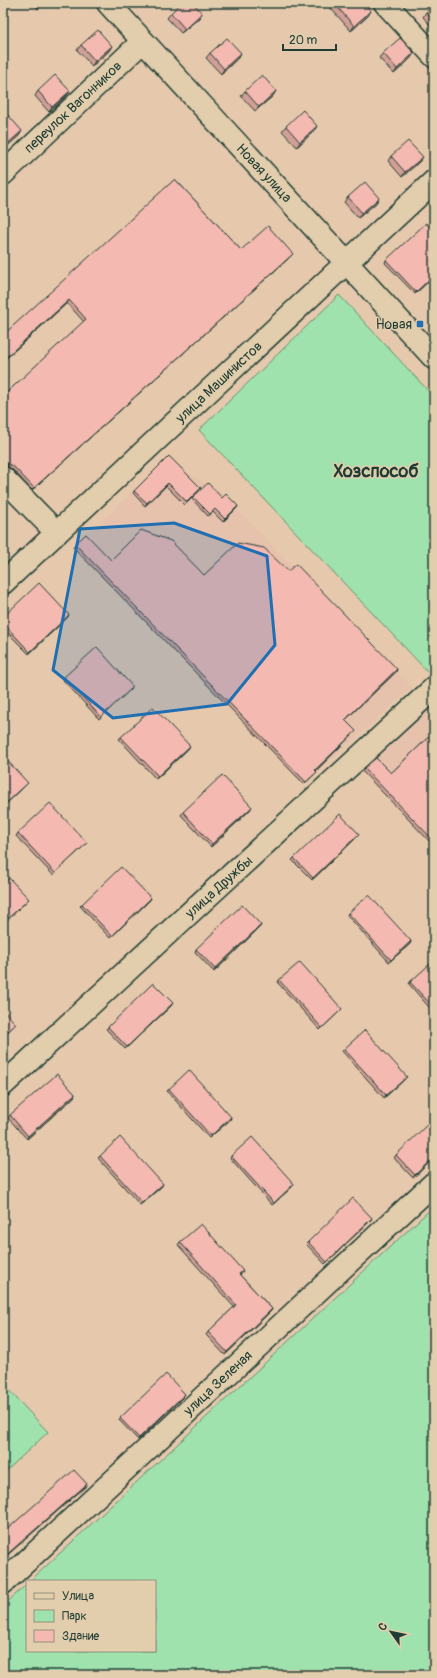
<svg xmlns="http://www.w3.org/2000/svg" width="437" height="1678" font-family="Pangolin,sans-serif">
  <rect width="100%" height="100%" fill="#e6c9ad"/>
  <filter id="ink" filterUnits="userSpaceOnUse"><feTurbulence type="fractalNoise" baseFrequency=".025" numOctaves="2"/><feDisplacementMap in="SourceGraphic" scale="8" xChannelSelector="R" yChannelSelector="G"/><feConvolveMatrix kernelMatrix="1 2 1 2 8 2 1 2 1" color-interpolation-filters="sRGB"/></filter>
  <g filter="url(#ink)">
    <path fill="#e6c1ac" d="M168,459L225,497L412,687L304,784L73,547Z
      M430,706L434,710V846L361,769Z"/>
    <path fill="#a0e2ad" stroke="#609070" d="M339,295L434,397V664L427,671L199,430Z
      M434,1206V1675H3V1606L27,1584V1651H155V1581H30Z
      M3,1384L48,1432L3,1474Z"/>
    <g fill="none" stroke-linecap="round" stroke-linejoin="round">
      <defs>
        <path id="minor" d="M108,3L434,358
          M385,3L434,56
          M3,174L143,41
          M3,478L57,533
          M3,583L434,181
          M3,1085L434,688
          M3,1583L434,1183"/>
      </defs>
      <use href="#minor" stroke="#1f3d34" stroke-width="25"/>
      <use href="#minor" stroke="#e2cdac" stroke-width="22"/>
    </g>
    <path fill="#d29f97" stroke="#1f3d34" d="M32,3H45L38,9Z
      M326,3H364L368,16L351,31Z
      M434,5V29L423,17L426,12Z
      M171,13H202L199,18L181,33L167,18Z
      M81,45L109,51L92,66L77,50Z
      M210,53L238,58L221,74L206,58Z
      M383,53L411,58L394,74L379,58Z
      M38,91H70L66,96L49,112L35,96Z
      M245,91L273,96L255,111L241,96Z
      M434,116V126L430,122Z
      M286,126L314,131L297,147L282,131Z
      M391,156L423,157L419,162L402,177L388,161Z
      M175,179L241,250L291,256L32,490L12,469L7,466H3V396L84,322L67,303L3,361Z
      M348,197L376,203L358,218L344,202Z
      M434,232V276L415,294L385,263L386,260Z
      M169,456L199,491L185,505L166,486L145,506L133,493L134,491Z
      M193,497L222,498L238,506L236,509L223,522L213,512L208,516L192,499Z
      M75,544L111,560L204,575L288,571L397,669L396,672L345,720L356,731L316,771L317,772L315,774L304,784L73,547Z
      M3,617H68L29,654L3,628Z
      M64,677L131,689L99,719L63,680Z
      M434,732V846L362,771L364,768L391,773Z
      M121,737L190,746L188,749L156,779L119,739Z
      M250,810L211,847L181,815L183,812Z
      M18,833L85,845L53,875L16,836Z
      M357,837L312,880L292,860L294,858Z
      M151,898L149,901L110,938L80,906L82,904Z
      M348,913L411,941L410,944L389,962L347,915Z
      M261,925L259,928L214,972L195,952L196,949Z
      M434,967V1013L409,984L410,982Z
      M279,980L340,1011L320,1030L278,983Z
      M171,1006L125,1049L106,1029L108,1027Z
      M344,1049L405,1079L384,1098L342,1051Z
      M169,1089L231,1117L230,1120L209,1138L167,1091Z
      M75,1094L74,1097L27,1139L8,1118L10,1115Z
      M396,1155L434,1158L413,1178L394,1158Z
      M100,1156L163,1184L161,1187L140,1205L98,1158Z
      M231,1156L292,1187L272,1205L230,1158Z
      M371,1220L325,1264L306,1244L308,1242Z
      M180,1242L243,1271L240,1275L272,1309L271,1311L225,1355L206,1335L208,1332L234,1307L178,1245Z
      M183,1397L138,1440L119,1420L120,1418Z"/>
    <path fill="#ab827b" stroke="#1f3d34" d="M43,3H45L38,9L41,4Z
      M371,11L368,16L351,31L354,26Z
      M202,13L199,18L181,33L185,29Z
      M112,46L109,51L92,66L95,61Z
      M241,53L238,58L221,74L224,69Z
      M414,53L411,58L394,74L397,69Z
      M70,91L66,96L49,112L52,107Z
      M276,91L273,96L255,111L259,107Z
      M317,126L314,131L297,147L300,142Z
      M22,131L19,136L3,150L5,146Z
      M423,157L419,162L402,177L405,172Z
      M379,198L376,203L358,218L362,213Z
      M293,254L291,256L32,490L34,488Z
      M434,275V276L415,294L416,292Z
      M69,300L67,303L3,361V360Z
      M3,463L8,464L7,466H3Z
      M168,483L166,486L145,506L147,503Z
      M238,506L236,509L223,522L225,519Z
      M69,615L68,617L29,654L30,652Z
      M397,669L396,672L343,722L345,720Z
      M356,731L314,773L315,770Z
      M190,746L188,749L156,779L158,776Z
      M28,783L26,785L3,807V806Z
      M252,807L250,810L211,847L212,844Z
      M359,834L357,837L312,880L313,878Z
      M151,898L149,901L110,938L112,936Z
      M29,899L27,901L3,924V923Z
      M261,925L259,928L214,972L215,969Z
      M411,941L410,944L389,962L391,960Z
      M173,1003L171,1006L125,1049L127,1047Z
      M16,1024L3,1037V1036Z
      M407,1077L405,1079L384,1098L386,1095Z
      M75,1094L74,1097L27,1139L28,1136Z
      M231,1117L230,1120L209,1138L211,1136Z
      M434,1157V1158L413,1178L415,1175Z
      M163,1184L161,1187L140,1205L142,1203Z
      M294,1184L292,1187L272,1205L274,1203Z
      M372,1218L371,1220L325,1264L327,1262Z
      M272,1309L271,1311L225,1355L227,1352Z
      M185,1394L183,1397L138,1440L139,1438Z
      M87,1484L85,1487L3,1559V1558Z"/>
    <path fill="#f4b9b0" stroke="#1f3d34" d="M181,3H193L202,13L185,29L171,13Z
      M334,3H364L371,11L354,26Z
      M434,5V21L426,12Z
      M98,30L112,46L95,61L81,45Z
      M227,38L241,53L224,69L210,53Z
      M400,38L414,53L397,69L383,53Z
      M55,75L70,91L52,107L38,91Z
      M262,75L276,91L259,107L245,91Z
      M303,110L317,126L300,142L286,126Z
      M8,115L22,131L5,146L3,144V119Z
      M408,141L423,157L405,172L391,156Z
      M175,179L241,250L268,226L293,254L34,488L14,467L8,464L3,463V396L86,319L69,300L3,360V335Z
      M365,182L379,198L362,213L348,197Z
      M426,223L434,232V275L416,292L386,260Z
      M169,456L201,488L187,502L168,483L147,503L134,491Z
      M208,483L222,498L226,494L238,506L225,519L215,509L210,514L193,497Z
      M141,530L171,541L204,575L238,543L264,548L288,571L296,564L397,669L345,720L356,731L315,770L317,772L306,782L75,544L86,534L111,560Z
      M39,583L69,615L30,652L3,623V617Z
      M97,647L133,687L101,717L64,677Z
      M153,707L190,746L158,776L121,737Z
      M434,732V841L364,768L376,758L391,773Z
      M3,756L28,783L3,806Z
      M222,775L252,807L212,844L183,812Z
      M50,803L87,843L55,873L18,833Z
      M340,814L359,834L313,878L294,858Z
      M121,867L151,898L112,936L82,904Z
      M9,878L29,899L3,923V885Z
      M369,895L411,941L391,960L348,913Z
      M242,905L261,925L215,969L196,949Z
      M300,962L342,1009L322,1028L279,980Z
      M431,963L434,967V1008L410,982Z
      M153,983L173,1003L127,1047L108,1027Z
      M3,1010L16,1024L3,1036Z
      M365,1030L407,1077L386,1095L344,1049Z
      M189,1070L231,1117L211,1136L169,1089Z
      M57,1074L75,1094L28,1136L10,1115Z
      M434,1118V1157L415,1175L396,1155Z
      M120,1137L163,1184L142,1203L100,1156Z
      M252,1137L294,1184L274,1203L231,1156Z
      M353,1198L372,1218L327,1262L308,1242Z
      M201,1224L243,1271L239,1274L272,1309L227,1352L208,1332L236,1305L180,1242Z
      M166,1374L185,1394L139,1438L120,1418Z
      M74,1470L87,1484L3,1558V1533Z"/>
  </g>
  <path fill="#1f6fb2" fill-opacity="0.2" stroke="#1f6fb2" stroke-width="3" stroke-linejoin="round" d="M174,523L267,556L275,645L227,704L113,718L53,670L80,529Z"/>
  <rect fill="#1f6fb2" stroke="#e2cdac" stroke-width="1.5" x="416" y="320" width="8" height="8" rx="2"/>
  <g text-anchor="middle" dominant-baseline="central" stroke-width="3" stroke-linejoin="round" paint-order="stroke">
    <g font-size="14" fill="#1f3d34" stroke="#e2cdac">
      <text transform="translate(73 107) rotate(-43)">переулок Вагонников</text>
      <text transform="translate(264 173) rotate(47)">Новая улица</text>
      <text transform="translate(219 382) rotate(-43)">улица Машинистов</text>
      <text transform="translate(219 887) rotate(-42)">улица Дружбы</text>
      <text transform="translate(218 1383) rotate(-43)">улица Зеленая</text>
    </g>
    <g font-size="14" fill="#1f3d34" stroke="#e2cdac" text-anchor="end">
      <text x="412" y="324">Новая</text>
    </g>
    <g font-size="18" font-weight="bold" fill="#1f3d34" stroke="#e2cdac">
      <text x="376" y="471">Хозспособ</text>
    </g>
  </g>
  <rect width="437" height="1678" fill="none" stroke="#e2cdac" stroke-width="16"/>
  <rect x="8" y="8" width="421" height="1662" fill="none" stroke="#1f3d34" stroke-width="1.5" filter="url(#ink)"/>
  <rect x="26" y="1580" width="130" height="72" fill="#e2cdac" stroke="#94937c"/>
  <rect x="34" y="1593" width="20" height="6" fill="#e2cdac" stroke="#94937c"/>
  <text x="62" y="1600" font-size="12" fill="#1f3d34">Улица</text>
  <rect x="34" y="1610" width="20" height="12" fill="#a0e2ad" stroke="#94937c"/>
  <text x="62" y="1620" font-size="12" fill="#1f3d34">Парк</text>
  <rect x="34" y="1630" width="20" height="12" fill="#f4b9b0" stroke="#94937c"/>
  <text x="62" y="1640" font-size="12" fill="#1f3d34">Здание</text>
  <g transform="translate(391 1632) rotate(303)" stroke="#e2cdac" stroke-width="3" paint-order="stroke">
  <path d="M0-3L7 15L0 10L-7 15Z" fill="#1f3d34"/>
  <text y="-6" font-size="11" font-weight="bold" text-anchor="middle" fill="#1f3d34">С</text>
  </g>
  <path d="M283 44v6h53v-6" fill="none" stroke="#1f3d34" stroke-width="2"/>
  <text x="289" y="44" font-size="12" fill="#1f3d34" stroke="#e2cdac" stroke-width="3" paint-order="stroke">20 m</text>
</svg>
